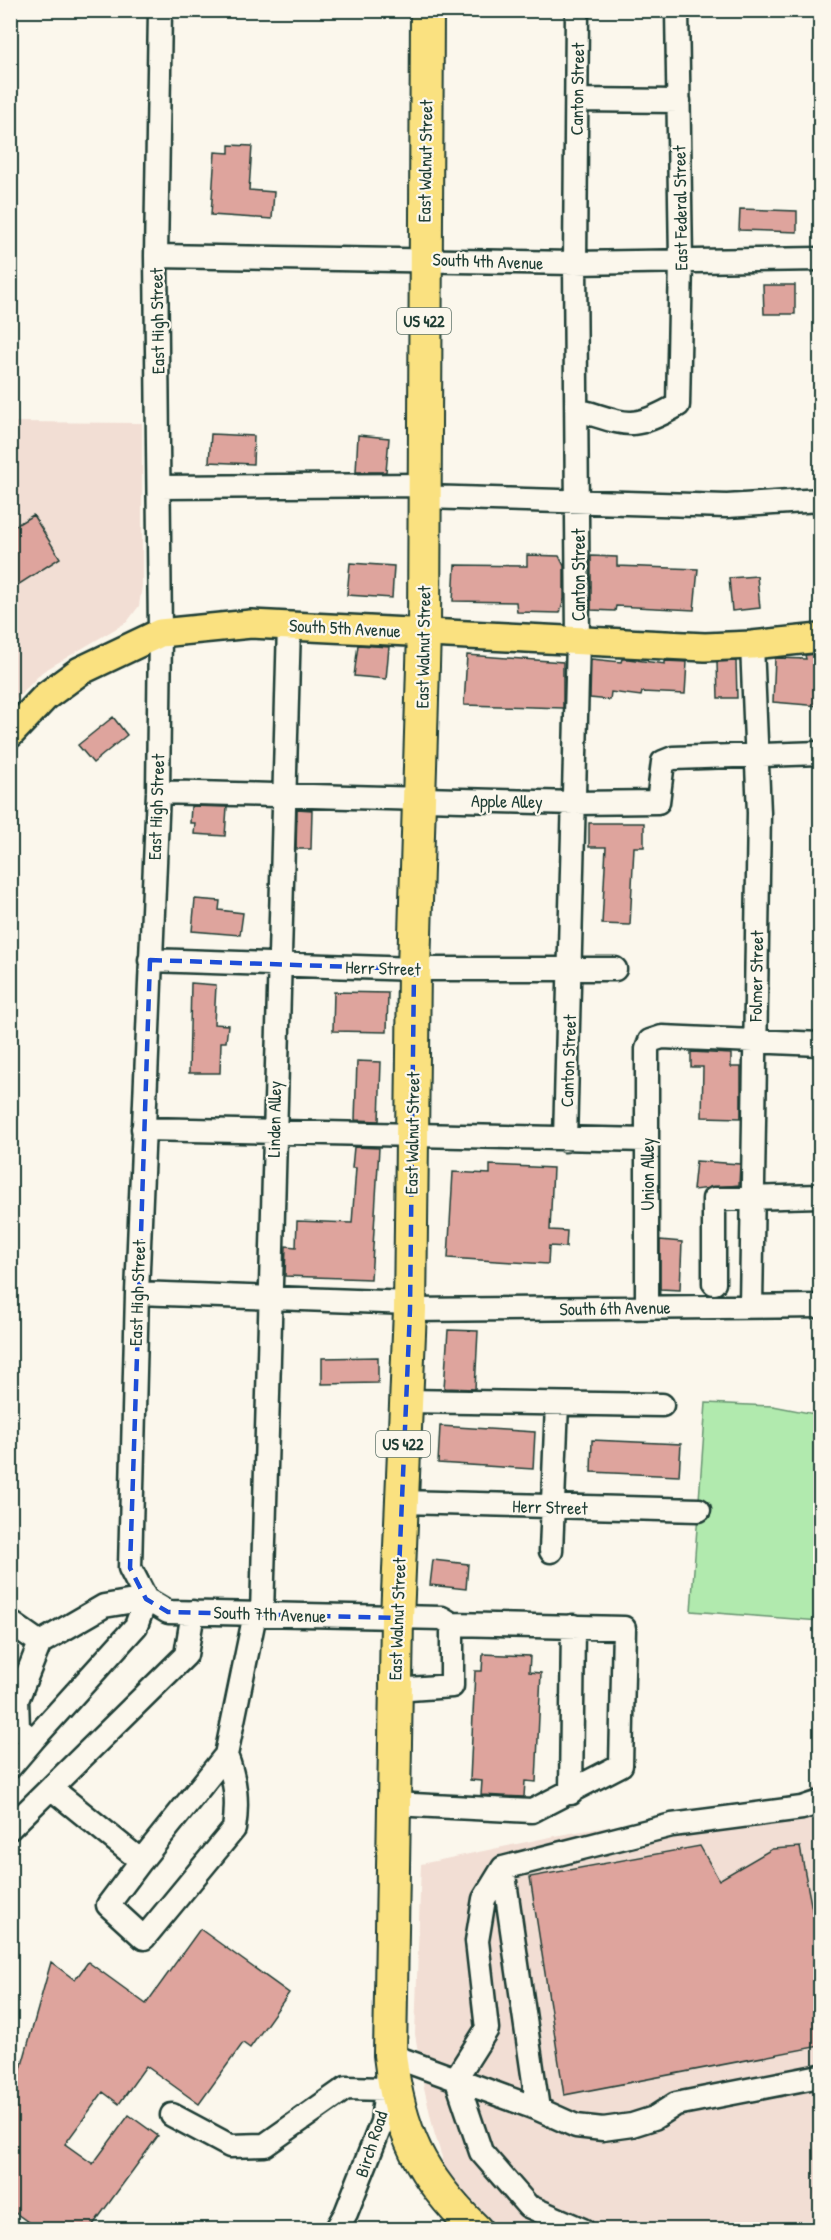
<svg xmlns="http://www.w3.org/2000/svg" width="831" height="2240" font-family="'Patrick Hand',sans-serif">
  <rect width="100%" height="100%" fill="#fbf7ec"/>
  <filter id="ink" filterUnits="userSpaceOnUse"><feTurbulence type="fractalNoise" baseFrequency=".0167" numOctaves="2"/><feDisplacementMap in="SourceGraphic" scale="12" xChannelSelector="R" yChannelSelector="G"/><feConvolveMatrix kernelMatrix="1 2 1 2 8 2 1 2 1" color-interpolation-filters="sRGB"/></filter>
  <g filter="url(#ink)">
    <path fill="#f2ded4" d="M11,422L142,423V586L139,606L127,622L42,672L11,705Z
      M820,1784V2229H499L447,2173L434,2132L423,2083L415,2034L421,1864L565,1834L802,1795Z"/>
    <path fill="#b1eaae" stroke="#689471" stroke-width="1.5" d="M706,1403L773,1406L820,1415V1621L691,1611Z"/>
    <path fill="#dea49d" stroke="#1f3d34" stroke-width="1.5" d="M229,145L252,146L249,190L274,192L272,219L211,215L215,152L229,153Z
      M740,209L797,211V232L739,230Z
      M763,285H795V314H764Z
      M211,434L254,436L253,464L209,462Z
      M358,435L389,438L386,472H356Z
      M33,515L60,558L10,590V529Z
      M527,555L559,556L564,566V599L560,613L517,612L516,602L453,601L455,565L527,566Z
      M591,556L617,557V566L698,569L694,610L616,606L615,611L591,610Z
      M350,563L394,566L392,598L347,595Z
      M757,576L760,608L732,611L729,578Z
      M358,645L389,647L386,679L354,676Z
      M820,654V706L773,702L775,658L806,659L805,655Z
      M467,655L563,662V708L464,705Z
      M591,659L621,662L622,659H628L665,664V661L687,662L685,694L642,692L641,696L611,692L610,700L590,698Z
      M736,661L737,698H718L717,662Z
      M113,717L127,735L93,763L78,745Z
      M191,806L227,807L225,836L194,834L195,823H190Z
      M297,809L312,810L311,849H296Z
      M589,823H644V847H634L630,925L602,924L606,847H589Z
      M195,899L220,901L219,910L243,913L240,935L192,931Z
      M191,983L216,985L214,1024L228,1025L226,1042H221L220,1073H189Z
      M334,992L388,993L387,1032L333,1031Z
      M691,1052L731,1054V1067H741V1118L702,1117L703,1067H691Z
      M357,1061L381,1062L379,1121L355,1120Z
      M354,1147L379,1148L371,1279L285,1276L286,1246L296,1247L297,1221L352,1223L356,1168H352Z
      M696,1161L740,1164L739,1185L693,1190Z
      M490,1165L553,1168L550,1230L567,1231L566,1247L549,1246L548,1264L448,1258L453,1172L490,1174Z
      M660,1240L682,1242L680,1290L660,1289Z
      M448,1330L478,1331L475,1389L444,1388Z
      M378,1357V1383L322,1384V1358Z
      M440,1426L535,1432L533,1469L438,1463Z
      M592,1440L681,1444L679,1476L591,1472Z
      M433,1560L468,1564L466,1589L430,1585Z
      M483,1654L530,1656L529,1672L541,1673L536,1782L525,1781L524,1797L481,1795L482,1781L470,1780L475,1671H482Z
      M700,1846L719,1880L772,1849L800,1847L820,1951V2046L564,2095L530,1877Z
      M200,1929L289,1993L250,2048L243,2043L199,2104L146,2066L119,2104L103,2092L65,2144L93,2164L129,2115L158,2136L90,2229H38L10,2209V2108L51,1962L75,1980L88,1962L146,2004Z"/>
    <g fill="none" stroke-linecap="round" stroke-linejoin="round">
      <defs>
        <path id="minor" d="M577,100L679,101
          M156,256L575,263L820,259
          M578,410C627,424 631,432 678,405L681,261L677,10
          M159,487L424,485
          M425,497L727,506L820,500
          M158,792L574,803L658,802L663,762L673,758L820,753
          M150,960L414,969H615
          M143,1129L647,1140
          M565,1140L578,640L575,263L577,10
          M714,1283V1199L820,1196
          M137,1293L410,1303
          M751,1306L759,813L752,645
          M647,1307V1049L650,1041L662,1037L820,1044
          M410,1310L820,1306
          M405,1401L662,1405
          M401,1502L699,1510
          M551,1551L557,1404
          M146,1599L130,1568L137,1293L158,792L160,633L156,256L160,10
          M146,1599L168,1612L442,1618L452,1624V1686L395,1690
          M262,1614L289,625
          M10,1622L40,1643
          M33,1740L136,1626L146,1599
          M10,1767L33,1740L18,1728L17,1700L40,1643L104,1606L146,1599
          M51,1788L141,1861L226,1755L255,1614
          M571,1793L573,1626
          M820,1802L802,1808L672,1825L503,1868L538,2109L576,2126L603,2129L632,2125L654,2118L676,2104L820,2076
          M393,1804L532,1811L621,1765L624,1628L452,1624
          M10,1828L186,1655L193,1612
          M141,1861L108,1905L144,1938L234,1829C238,1802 236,1781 226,1755
          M503,1868L484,1899L477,1941L487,2029L456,2078L481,2152L528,2206L583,2230
          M172,2115L230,2146L265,2145L346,2088L386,2089
          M336,2230L346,2213L382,2122L390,2055L538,2109"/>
        <path id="major" d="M10,734L46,696L80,671L160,633L251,624L705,647L752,645L820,638"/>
        <path id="highway" d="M427,10L424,632L414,969L410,1310L397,1618L390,2055C399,2131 420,2176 476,2230"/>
      </defs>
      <use href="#minor" stroke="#1f3d34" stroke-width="27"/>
      <use href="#major" stroke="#1f3d34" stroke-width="32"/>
      <use href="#highway" stroke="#1f3d34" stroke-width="36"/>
      <use href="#minor" stroke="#fbf7ec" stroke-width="22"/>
      <use href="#major" stroke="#fae180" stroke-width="27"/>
      <use href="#highway" stroke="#fae180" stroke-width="32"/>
    </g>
  </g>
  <path fill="none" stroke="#1d4ed8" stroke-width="4.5" stroke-dasharray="12 8" stroke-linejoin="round" d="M150,960L414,969L410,1310L397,1618L168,1612L146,1599L130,1568Z"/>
  <g text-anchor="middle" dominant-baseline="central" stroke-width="4.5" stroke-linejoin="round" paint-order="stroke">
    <g fill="#fbf7ec" stroke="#61756b" stroke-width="1.5">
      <rect x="397" y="308" width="54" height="26" rx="4.5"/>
      <rect x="376" y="1431" width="54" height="26" rx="4.5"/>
    </g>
    <g font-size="16" font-weight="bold" fill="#1f3d34">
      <text x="424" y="321">US 422</text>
      <text x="403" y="1444">US 422</text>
    </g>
    <g font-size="18" fill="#1f3d34" stroke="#fbf7ec">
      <text transform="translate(577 89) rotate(-89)">Canton Street</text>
      <text transform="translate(425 161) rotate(-89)">East Walnut Street</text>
      <text transform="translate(680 208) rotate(-91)">East Federal Street</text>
      <text transform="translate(488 261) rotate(2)">South 4th Avenue</text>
      <text transform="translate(157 321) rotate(-91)">East High Street</text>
      <text transform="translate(578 575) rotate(-90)">Canton Street</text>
      <text transform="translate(345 628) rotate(3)">South 5th Avenue</text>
      <text transform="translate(423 647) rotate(-89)">East Walnut Street</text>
      <text transform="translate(507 801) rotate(1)">Apple Alley</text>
      <text transform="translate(156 807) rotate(-88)">East High Street</text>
      <text transform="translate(383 968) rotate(2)">Herr Street</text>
      <text transform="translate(756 976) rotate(-89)">Folmer Street</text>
      <text transform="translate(568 1061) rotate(-88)">Canton Street</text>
      <text transform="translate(274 1119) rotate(-89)">Linden Alley</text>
      <text transform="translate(412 1133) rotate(-89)">East Walnut Street</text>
      <text transform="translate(647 1174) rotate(-90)">Union Alley</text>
      <text transform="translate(137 1293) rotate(-88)">East High Street</text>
      <text transform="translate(615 1308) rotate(-1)">South 6th Avenue</text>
      <text transform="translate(550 1507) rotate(2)">Herr Street</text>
      <text transform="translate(270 1614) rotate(2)">South 7th Avenue</text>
      <text transform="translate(397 1619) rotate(-88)">East Walnut Street</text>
      <text transform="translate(371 2144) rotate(-72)">Birch Road</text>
    </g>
  </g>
  <rect width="831" height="2240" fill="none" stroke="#fbf7ec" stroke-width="36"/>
  <rect x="18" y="18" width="795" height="2204" fill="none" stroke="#1f3d34" stroke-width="2" filter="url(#ink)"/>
</svg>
